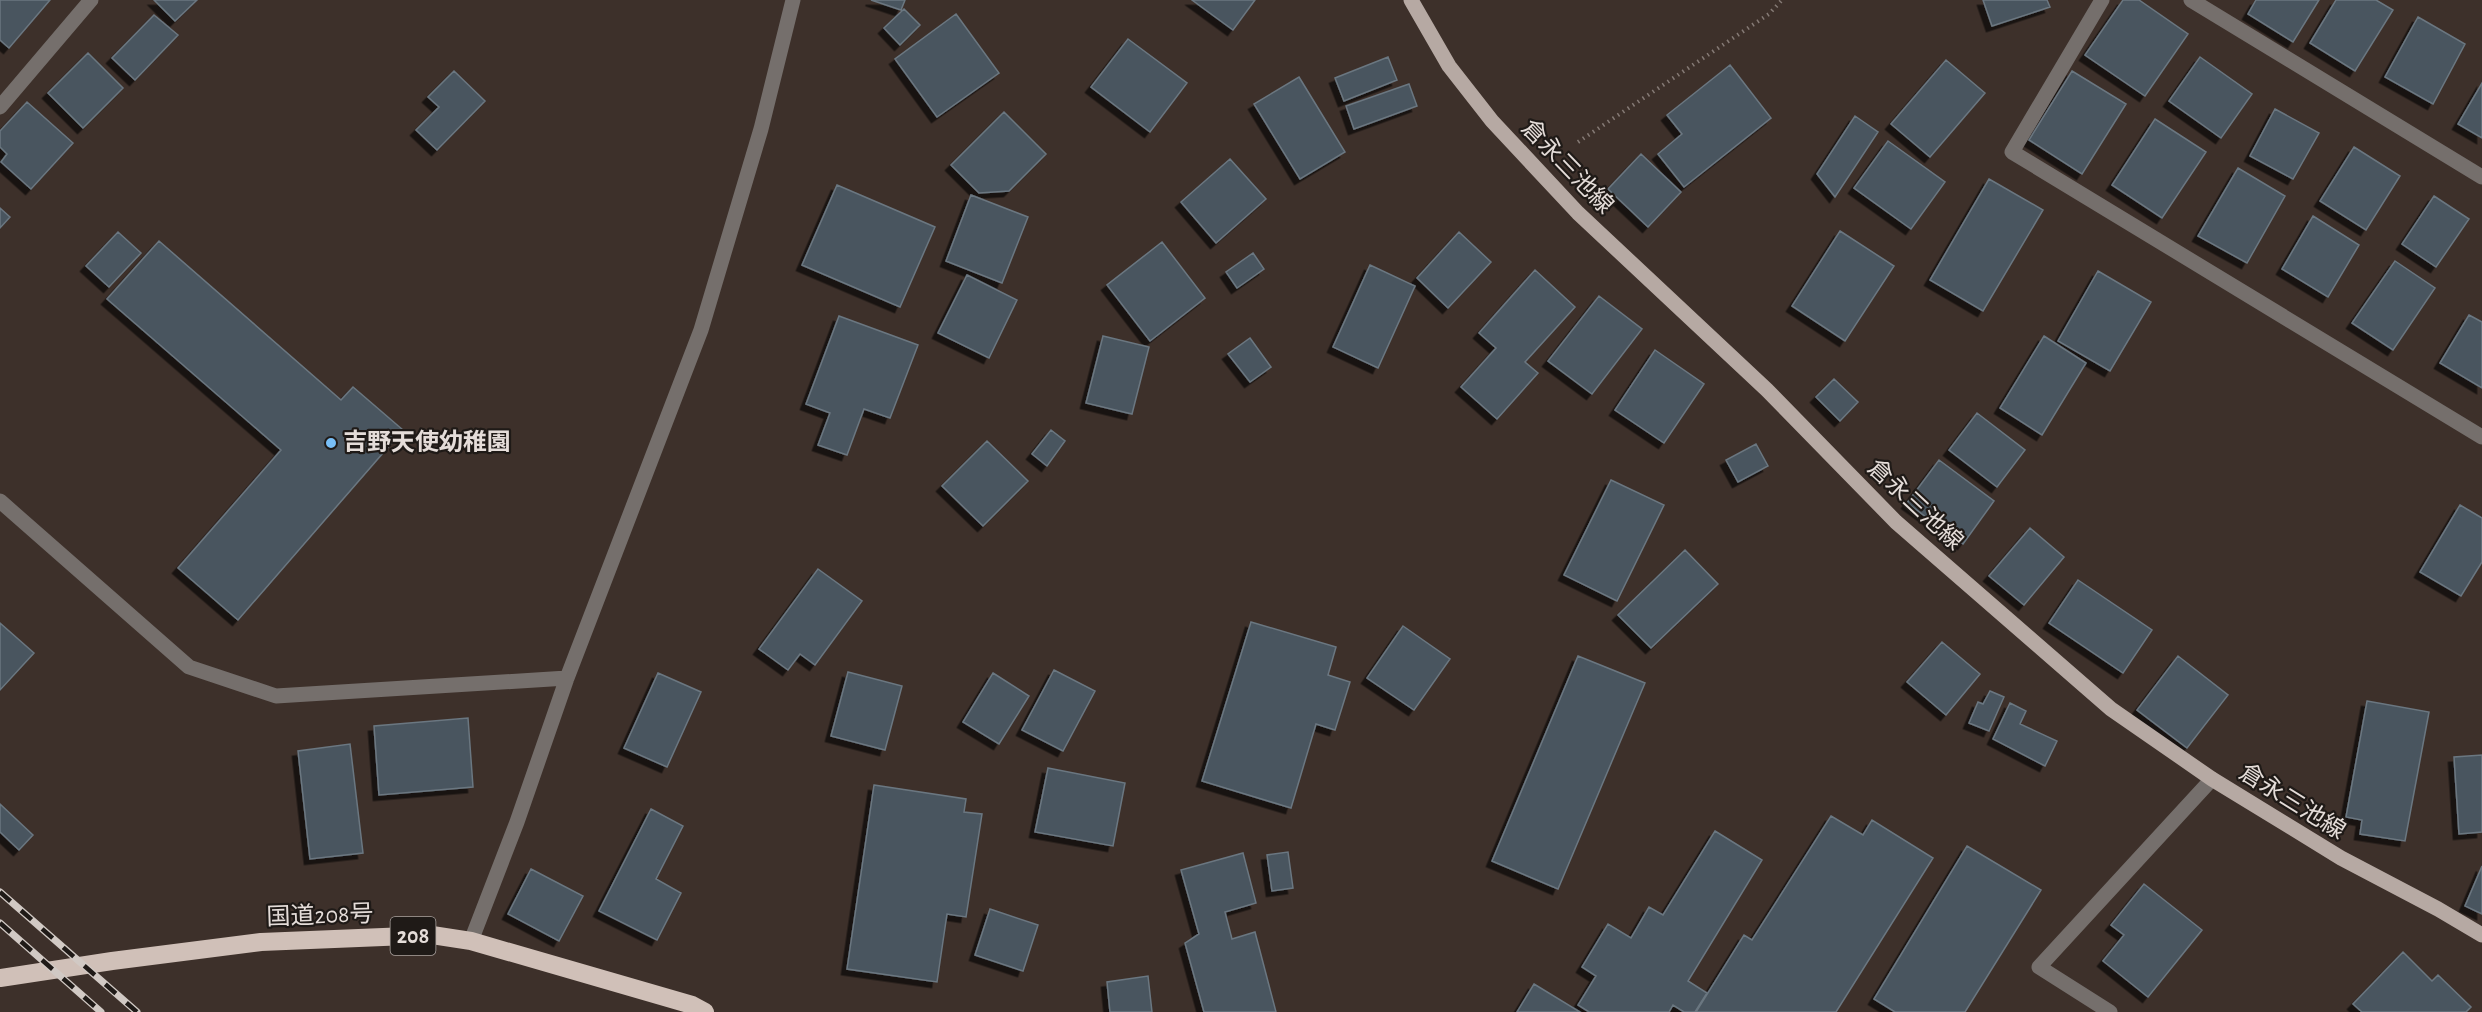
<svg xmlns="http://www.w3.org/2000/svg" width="2482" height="1012" font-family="'Alegreya Sans','Noto Sans JP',sans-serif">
  <defs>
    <filter id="shadow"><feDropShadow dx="-5.5" dy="5.5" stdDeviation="0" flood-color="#0009"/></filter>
  </defs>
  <rect width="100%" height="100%" fill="#3d302a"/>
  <path fill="#4a555e" stroke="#6b7781" stroke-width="1.5" filter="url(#shadow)" d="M0,0H50L9,48L0,40Z
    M154,0H197L175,21Z
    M871,0H905L901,10Z
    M1192,0H1255L1233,30Z
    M1983,0H2047L2050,7L1992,26Z
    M2123,0H2139L2188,34L2145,96L2085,55Z
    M2256,0H2319L2293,42L2248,14Z
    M2336,0H2376L2393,10L2355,71L2310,43Z
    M904,9L920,25L900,45L884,28Z
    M956,14L999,73L937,117L895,59Z
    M154,15L178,35L135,80L112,58Z
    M2418,17L2465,44L2433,104L2385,77Z
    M1128,39L1187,83L1150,132L1091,87Z
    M88,53L123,88L83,128L48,93Z
    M1388,57L1397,80L1344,101L1335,78Z
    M2200,57L2252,94L2221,138L2169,101Z
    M1946,60L1985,93L1930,157L1891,124Z
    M1730,65L1771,118L1684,187L1658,154L1682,134L1667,115Z
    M454,71L485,101L437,150L416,130L439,107L428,97Z
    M2072,71L2126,104L2082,174L2029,140Z
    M1299,77L1345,152L1300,179L1254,104Z
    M2482,83V138L2458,124Z
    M1409,84L1417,106L1354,129L1346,106Z
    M27,102L73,143L31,189L1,162L7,154L0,147V131Z
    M2275,109L2319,133L2293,179L2250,156Z
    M1004,112L1046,154L1009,191L979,193L951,165Z
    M1855,116L1878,132L1835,197L1817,174Z
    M2155,119L2206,152L2162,218L2112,185Z
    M1888,141L1945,182L1911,229L1854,188Z
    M2354,147L2400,176L2366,230L2320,201Z
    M1641,154L1681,192L1648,227L1608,189Z
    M1230,159L1266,199L1216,243L1181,202Z
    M2238,168L2285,196L2247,263L2198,236Z
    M1989,179L2043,210L1983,311L1930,280Z
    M837,185L935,227L900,307L802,265Z
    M971,195L1028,217L1002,283L946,261Z
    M2434,196L2469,219L2436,267L2402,244Z
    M0,208L10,217L0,228Z
    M2313,216L2359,245L2328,297L2282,269Z
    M1840,231L1894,266L1845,341L1792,306Z
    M118,232L141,253L109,287L86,266Z
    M1459,232L1491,262L1448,308L1417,278Z
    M159,241L341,400L353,387L403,430L238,620L178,568L281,450L107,299Z
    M1162,242L1205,298L1150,341L1107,285Z
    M1253,253L1264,269L1237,288L1226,272Z
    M2395,261L2435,288L2393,350L2352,323Z
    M1370,265L1415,286L1378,368L1333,347Z
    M1535,270L1575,307L1525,362L1538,373L1497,419L1461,387L1496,348L1479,333Z
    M2098,271L2151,302L2110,371L2058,341Z
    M967,275L1017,300L989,358L938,333Z
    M1599,296L1642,329L1592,394L1548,361Z
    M2469,315L2482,322V388L2440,363Z
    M839,316L918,345L890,418L864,409L847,455L818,445L830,413L806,404Z
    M1103,336L1149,347L1132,414L1086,403Z
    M2044,336L2086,363L2042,435L2000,408Z
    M1250,338L1271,367L1250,382L1228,354Z
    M1655,350L1704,384L1664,443L1615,410Z
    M1834,379L1858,402L1840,421L1816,397Z
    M1977,413L2025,450L1997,487L1949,450Z
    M1051,430L1065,441L1047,466L1032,454Z
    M987,441L1028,481L983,526L942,486Z
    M1756,444L1768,466L1738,482L1726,460Z
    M1939,460L1994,501L1963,544L1907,503Z
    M1611,480L1664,505L1617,601L1564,575Z
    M2460,505L2482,518V562L2461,596L2420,572Z
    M2030,528L2064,557L2024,605L1989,576Z
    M1685,550L1718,584L1651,648L1618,615Z
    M818,569L862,601L815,665L800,654L788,670L759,649Z
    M2078,580L2152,630L2123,673L2049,623Z
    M1251,622L1336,647L1328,675L1350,682L1335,730L1316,724L1291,808L1202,781Z
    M0,623L34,653L0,690Z
    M1403,626L1450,659L1414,710L1367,678Z
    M1942,642L1980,674L1946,715L1907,682Z
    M1578,656L1645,683L1558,889L1492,861Z
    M2178,656L2228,695L2187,748L2137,710Z
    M1054,670L1095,691L1063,751L1022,730Z
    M848,672L902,686L885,750L831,736Z
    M658,673L701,692L667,767L624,748Z
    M993,673L1029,696L999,744L963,722Z
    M1990,691L2004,697L1989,731L1969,723L1978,702L1983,704Z
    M2367,701L2429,712L2405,841L2360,834L2362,820L2346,817Z
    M2010,703L2026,711L2020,724L2057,741L2045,766L1993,739Z
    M468,718L473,787L379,795L374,726Z
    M350,744L363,853L310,859L298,751Z
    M2482,755V832L2459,834L2454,757Z
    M1048,768L1125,783L1113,846L1035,832Z
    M874,785L966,799L964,812L982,814L966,917L947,914L937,982L847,969Z
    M0,804L33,835L19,850L0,832Z
    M651,809L683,826L656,879L681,893L657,940L599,911Z
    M1831,816L1863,835L1872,820L1933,858L1836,1012H1696L1744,935L1752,940Z
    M1715,831L1762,860L1688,981L1707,993L1695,1012H1684L1673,1005L1669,1012H1589L1578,1005L1596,976L1582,967L1608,924L1631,938L1649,907L1663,915Z
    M1967,846L2041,890L1965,1012H1895L1874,999Z
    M1288,852L1293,888L1272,891L1267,855Z
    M1243,853L1256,903L1225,912L1232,939L1255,932L1276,1012H1204L1185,943L1199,934L1181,870Z
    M2482,866V914L2465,906Z
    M531,869L583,896L559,941L508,914Z
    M2144,884L2202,930L2148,997L2103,961L2124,935L2111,925Z
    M990,909L1038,925L1023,971L975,955Z
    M2403,952L2432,981L2438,975L2471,1007L2466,1012H2362L2353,1004Z
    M1148,976L1152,1012H1110L1107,982Z
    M1534,984L1580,1012H1517Z"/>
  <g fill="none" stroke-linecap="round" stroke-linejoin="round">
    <path stroke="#857a75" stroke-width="4" stroke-dasharray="1.5 4.5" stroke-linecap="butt" d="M1578,142L1769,14L1782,0"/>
    <path stroke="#756f6c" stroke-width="15" d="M2102,0L2012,152L2482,437
      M2191,0L2482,177
      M0,107L91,0
      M0,501L189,667L276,696L567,678
      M471,941L517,822L567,678L701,330L761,129L793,0
      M2110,1012L2039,967L2212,779"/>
    <path stroke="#b6a9a3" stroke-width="15" d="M1411,0L1449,66L1492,121L1578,213L1767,390L1896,522L2111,709L2212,779L2341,858L2438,909L2482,935"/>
    <path stroke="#d0c0b8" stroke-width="18" d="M0,978L112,961L261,942L432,935L471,941L692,1005L705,1012"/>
    <defs>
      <path id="rail" d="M0,892L137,1012
        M0,923L101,1012"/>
    </defs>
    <use href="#rail" stroke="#d1c9c4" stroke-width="7"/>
    <use href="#rail" stroke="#1f1a17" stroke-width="4.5" stroke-dasharray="14" stroke-linecap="butt"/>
  </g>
  <circle fill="#78bff7" stroke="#1f1a17" stroke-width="2" cx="331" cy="443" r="6"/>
  <g text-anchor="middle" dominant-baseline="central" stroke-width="4.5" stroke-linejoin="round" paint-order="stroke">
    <rect fill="#1f1a17" stroke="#aaa29f" stroke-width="1.5" x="390.5" y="917" width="45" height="38" rx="4.5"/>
    <g font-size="22" font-weight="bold" fill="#e5ddd9">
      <text x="413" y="936">208</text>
    </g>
    <g font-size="24" fill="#e5ddd9" stroke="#1f1a17">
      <text transform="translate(1567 167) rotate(46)">倉永三池線</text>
      <text transform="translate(1915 505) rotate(43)">倉永三池線</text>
      <text transform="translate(2292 802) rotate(32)">倉永三池線</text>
      <text transform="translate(320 916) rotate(-2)">国道208号</text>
    </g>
    <g font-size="24" font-weight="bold" fill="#e5ddd9" stroke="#1f1a17" text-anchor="start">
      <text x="343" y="443">吉野天使幼稚園</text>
    </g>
  </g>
</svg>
